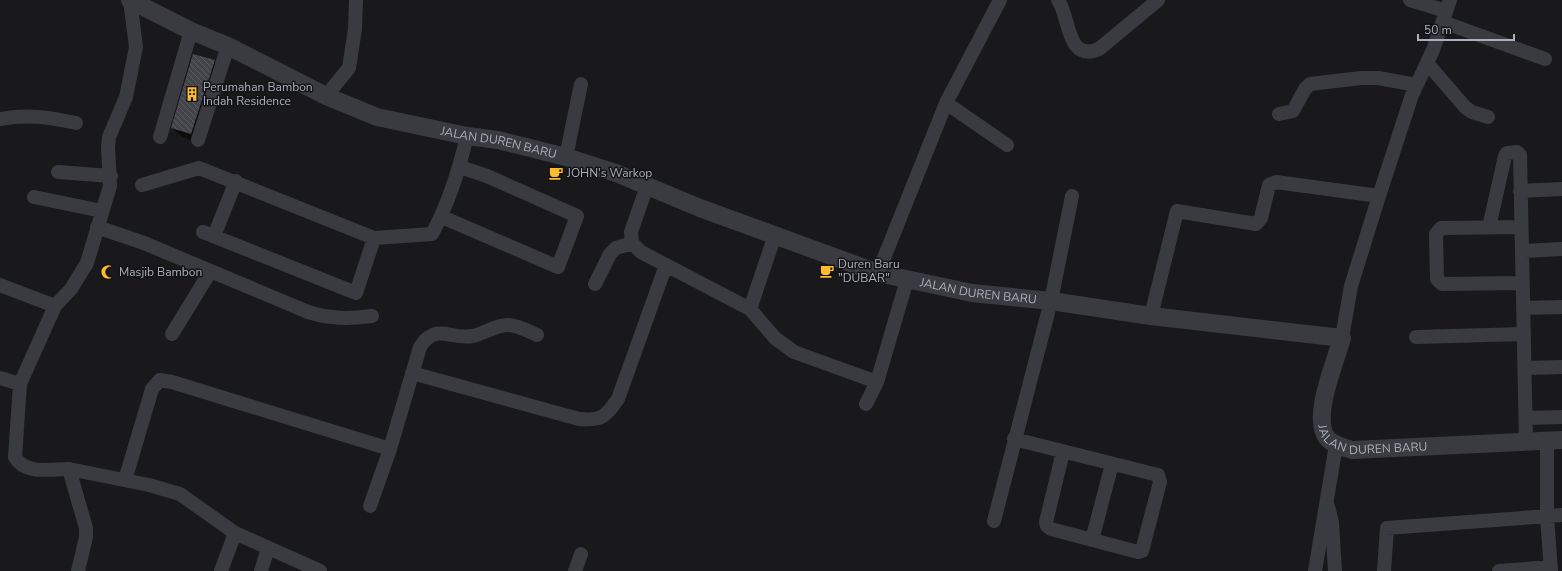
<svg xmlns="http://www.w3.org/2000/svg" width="1562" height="571" font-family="'Nunito Sans',sans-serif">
  <defs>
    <pattern id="building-back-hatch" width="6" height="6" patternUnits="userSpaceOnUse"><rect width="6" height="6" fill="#434449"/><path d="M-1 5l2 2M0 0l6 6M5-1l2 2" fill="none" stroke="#5b5c61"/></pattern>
  </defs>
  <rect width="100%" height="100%" fill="#19191c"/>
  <path fill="#0007" d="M214,61L223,70L200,143L182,137L172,128Z"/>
  <path fill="url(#building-back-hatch)" d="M193,54L215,60L191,134L171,128Z"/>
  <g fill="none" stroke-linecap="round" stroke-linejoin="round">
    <path stroke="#3a3b41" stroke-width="14" d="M1058,0C1070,16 1066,63 1099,49L1158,0
      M1410,0L1446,11
      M1443,22L1545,59
      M1427,63L1465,107L1472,112L1488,117
      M326,96L349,68L355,29L356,0
      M946,103L1007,145
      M1279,114L1293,111L1305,89L1310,84L1361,78H1378L1417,85
      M0,119C28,114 48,117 76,123
      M160,137L191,31
      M198,140L228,46
      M566,157L581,84
      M58,172L111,176
      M142,185L199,168L374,238
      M647,186L631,232L632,243L641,252L750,309L775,338L794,352L877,382
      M1520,191L1562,189
      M34,197L102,211
      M442,217L558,267L577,216L487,176L460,167
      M97,227L144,243L308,312C331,319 348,319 372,316
      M1489,227L1505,156L1507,153L1517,152L1520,155L1526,442
      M1521,227L1441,228L1436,234L1437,279L1442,284L1522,283
      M203,232L356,293L374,238L432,234C449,203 459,170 467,136
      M214,236L236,181
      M1522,251L1562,249
      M878,273L946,103L1000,0
      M595,284L610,254L616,248L632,243
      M0,285L55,306
      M1523,308L1562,307
      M750,309L775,235
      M1151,316L1177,211L1256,224L1261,218L1269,185L1276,182L1379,196
      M172,334L210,272
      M1416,337L1524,334
      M1342,338L1351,286L1379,196L1412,95L1433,50L1450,0
      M1525,368L1562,367
      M412,373L579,419C602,421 605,417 618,399L666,265
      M0,378L20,384
      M866,404L877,382L907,280
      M1526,418L1562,417
      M1014,439L1158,475L1160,482L1142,551L1138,552L1051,529L1047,526L1046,522L1063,452
      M1547,441V516L1551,571
      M69,469L149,485L180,494L235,533L320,571
      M125,480L152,389L160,380L172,382L390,449
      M370,506L390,449L420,347C436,322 450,340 472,336C484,334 495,325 508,325C517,325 528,331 537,335
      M1328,506L1332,523L1335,571
      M994,521L1051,301L1072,196
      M1092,540L1112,464
      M78,571L86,537V528L69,469C51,469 25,475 15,457L20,384L55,306L71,289L87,263L110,186L108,147L109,137L126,97L136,47L130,0
      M221,571L235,533
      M261,571L268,548
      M575,571L581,554
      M1315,571L1336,445
      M1384,571L1387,528L1562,515
      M1499,571L1551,567"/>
    <path stroke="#3a3b41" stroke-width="18" id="s1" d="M130,0L191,31L228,46L326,96L377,117L467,136L498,140L566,157L616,173L700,208L878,273L972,293L1051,301L1151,316L1342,338C1336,361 1311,417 1327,438C1333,445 1343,447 1352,450L1562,440"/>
  </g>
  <defs>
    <symbol id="building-bare" viewBox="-9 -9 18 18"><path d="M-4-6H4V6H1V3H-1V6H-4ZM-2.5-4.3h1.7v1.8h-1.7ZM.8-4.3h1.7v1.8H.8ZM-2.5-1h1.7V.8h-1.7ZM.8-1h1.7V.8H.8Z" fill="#ffbb2e" stroke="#141417" stroke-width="2.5" paint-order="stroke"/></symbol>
    <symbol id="cafe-bare" viewBox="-9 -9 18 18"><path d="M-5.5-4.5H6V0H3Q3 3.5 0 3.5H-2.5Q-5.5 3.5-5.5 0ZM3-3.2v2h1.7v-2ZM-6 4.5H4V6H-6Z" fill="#ffbb2e" stroke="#141417" stroke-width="2.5" paint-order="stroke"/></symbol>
    <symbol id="mosque-bare" viewBox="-9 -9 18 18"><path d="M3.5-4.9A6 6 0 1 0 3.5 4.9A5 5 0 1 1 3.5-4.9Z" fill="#ffbb2e" stroke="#141417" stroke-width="2.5" paint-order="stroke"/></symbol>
  </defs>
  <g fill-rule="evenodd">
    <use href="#building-bare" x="182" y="84" width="20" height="20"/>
    <use href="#cafe-bare" x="546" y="163" width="20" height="20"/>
    <use href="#cafe-bare" x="817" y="261" width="20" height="20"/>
    <use href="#mosque-bare" x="98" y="262" width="20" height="20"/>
  </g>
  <g text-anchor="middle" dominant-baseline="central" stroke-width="3" stroke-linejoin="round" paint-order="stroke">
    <g font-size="12" fill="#abb0bc" stroke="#141417" text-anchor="start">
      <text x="203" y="87">Perumahan Bambon<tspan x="203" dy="14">Indah Residence</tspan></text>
      <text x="567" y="173">JOHN's Warkop</text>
      <text x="838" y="264">Duren Baru<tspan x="838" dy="14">"DUBAR"</tspan></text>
      <text x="119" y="272">Masjib Bambon</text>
    </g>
    <g font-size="12" fill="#abb0bc" stroke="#141417">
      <text stroke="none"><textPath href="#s1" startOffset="398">JALAN DUREN BARU</textPath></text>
      <text stroke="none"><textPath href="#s1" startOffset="902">JALAN DUREN BARU</textPath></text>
      <text stroke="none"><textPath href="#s1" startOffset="1417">JALAN DUREN BARU</textPath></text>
    </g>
  </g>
  <path d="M1418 34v6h96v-6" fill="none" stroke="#abb0bc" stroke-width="2"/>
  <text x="1424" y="34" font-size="12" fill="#abb0bc" stroke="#141417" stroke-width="3" paint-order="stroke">50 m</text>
</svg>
